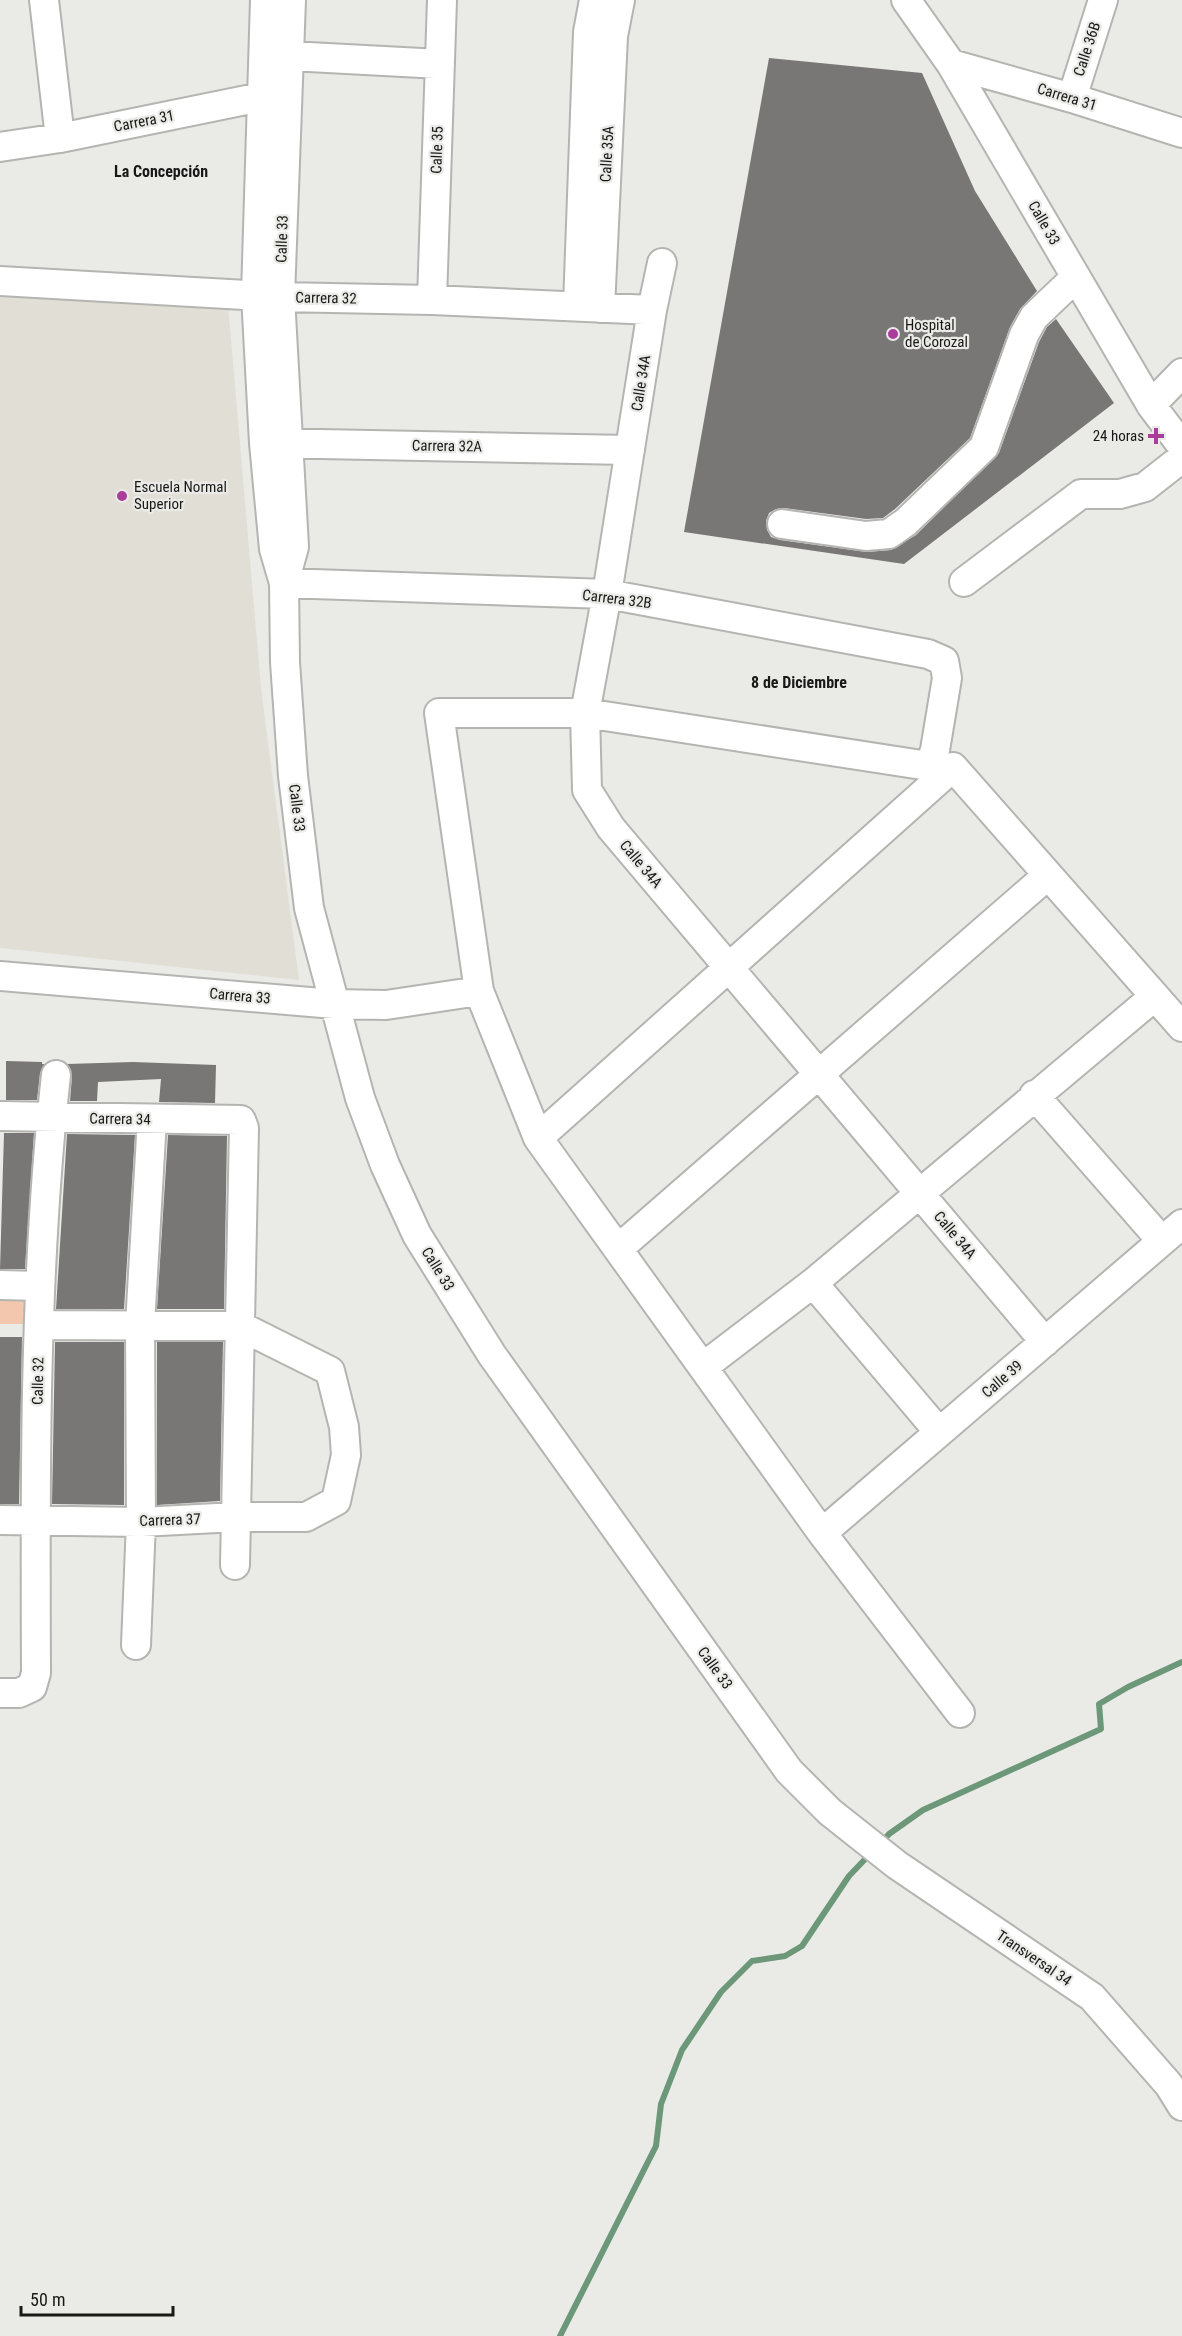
<svg xmlns="http://www.w3.org/2000/svg" width="1182" height="2336" font-family="'Roboto Condensed',sans-serif">
  <rect width="100%" height="100%" fill="#eaeae7"/>
  <path fill="#e1dfd5" d="M0,288L228,304L261,688L299,980L0,948Z"/>
  <path fill="#f3c7ae" d="M0,1293H28L26,1324H0Z"/>
  <g fill="none" stroke-linecap="round" stroke-linejoin="round">
    <path stroke="#6c9879" stroke-width="6" d="M880,1844L889,1834L923,1810L1101,1729L1099,1704L1128,1687L1182,1662
      M560,2336L656,2146L661,2104L682,2050L721,1992L752,1961L785,1956L802,1946L849,1876L871,1853"/>
  </g>
  <path fill="#797775" d="M769,58L922,73L975,191L1037,291L1020,309L1010,327L970,438L895,509L883,518L866,519L784,508L776,509L769,513L766,521L767,530L771,537L780,540L867,552L891,550L916,535L999,453L1039,342L1047,327L1056,319L1114,403L904,564L684,532Z
    M6,1061L42,1062V1064H45L40,1073L37,1100H6Z
    M133,1062L216,1065L215,1103L159,1102L161,1079L98,1082L97,1101H70L72,1076L67,1064Z
    M4,1133H34L25,1269H0Z
    M67,1134L135,1135L124,1309H56Z
    M168,1135L227,1136L224,1309H157Z
    M0,1337H22L19,1504H0Z
    M55,1342H124V1505L52,1504Z
    M157,1342H223L220,1501L157,1505Z"/>
  <g fill="none" stroke-linecap="round" stroke-linejoin="round">
    <defs>
      <path id="minor" d="M44,0L60,138
        M265,0L256,295L264,443L274,549L284,583L285,662L293,776L309,908L360,1098L385,1165L417,1235L492,1355L789,1771L830,1812L897,1865L1092,1997L1169,2085L1182,2106
        M906,0L951,64L1151,405L1182,446
        M271,55L440,64
        M951,64L1072,98L1182,133
        M1072,98L1103,0
        M0,147L60,138L261,97L280,96
        M662,263L652,310L607,594L585,713L587,790L611,828L1045,1342
        M0,281L280,297L432,300L652,310
        M432,300L442,0
        M578,306L588,32L594,0
        M600,308L613,36L620,0
        M1151,405L1182,373
        M269,443L630,450
        M782,524L866,536L889,534L906,522L984,447L1024,335L1034,317L1076,277
        M964,582L1081,494H1120L1145,487L1182,458
        M284,583L607,594L928,654L944,661L947,678L935,750L931,762L922,765L585,713H439L479,991L538,1138L822,1533L960,1713
        M284,583L294,547L280,297L291,0
        M0,976L334,1004L386,1005L479,991
        M1034,1095L1162,1241
        M0,1116L241,1120L244,1128L235,1565
        M538,1138L953,767L1182,1027
        M618,1249L1048,875
        M813,1283L939,1432
        M0,1285L40,1286
        M703,1367L813,1283L1155,996
        M0,1520L141,1522L236,1517H306L336,1501L346,1455L344,1427L330,1371L240,1326L39,1325
        M822,1533L1182,1224
        M136,1645L141,1522L140,1325L152,1119
        M0,1693H19L32,1687L36,1673C35,1474 34,1273 56,1075"/>
    </defs>
    <use href="#minor" stroke="#b4b4b1" stroke-width="32"/>
    <use href="#minor" stroke="#fff" stroke-width="28"/>
  </g>
  <g fill="#aa3c9a" stroke="#eaeae7" stroke-width="2">
    <circle cx="893" cy="334" r="6"/>
    <path d="M1153 427h6v6h6v6h-6v6h-6v-6h-6v-6h6z"/>
    <circle cx="122" cy="496" r="6"/>
  </g>
  <g text-anchor="middle" dominant-baseline="central" stroke-width="4.5" stroke-linejoin="round" paint-order="stroke">
    <g font-size="15" fill="#181817" stroke="#eaeae7">
      <text transform="translate(1087 49) rotate(-72)">Calle 36B</text>
      <text transform="translate(1067 97) rotate(17)">Carrera 31</text>
      <text transform="translate(144 121) rotate(-11)">Carrera 31</text>
      <text transform="translate(437 150) rotate(-88)">Calle 35</text>
      <text transform="translate(607 154) rotate(-87)">Calle 35A</text>
      <text transform="translate(1044 223) rotate(60)">Calle 33</text>
      <text transform="translate(282 239) rotate(-88)">Calle 33</text>
      <text transform="translate(326 298) rotate(1)">Carrera 32</text>
      <text transform="translate(641 383) rotate(-81)">Calle 34A</text>
      <text transform="translate(447 446) rotate(1)">Carrera 32A</text>
      <text transform="translate(617 599) rotate(7)">Carrera 32B</text>
      <text transform="translate(297 808) rotate(83)">Calle 33</text>
      <text transform="translate(641 864) rotate(50)">Calle 34A</text>
      <text transform="translate(240 996) rotate(5)">Carrera 33</text>
      <text transform="translate(120 1119) rotate(1)">Carrera 34</text>
      <text transform="translate(955 1235) rotate(50)">Calle 34A</text>
      <text transform="translate(438 1269) rotate(58)">Calle 33</text>
      <text transform="translate(1002 1379) rotate(-41)">Calle 39</text>
      <text transform="translate(38 1381) rotate(-89)">Calle 32</text>
      <text transform="translate(170 1520) rotate(-2)">Carrera 37</text>
      <text transform="translate(715 1668) rotate(54)">Calle 33</text>
      <text transform="translate(1034 1958) rotate(34)">Transversal 34</text>
    </g>
    <g font-size="15" fill="#181817" stroke="#eaeae7" text-anchor="start">
      <text x="905" y="325">Hospital<tspan x="905" dy="17">de Corozal</tspan></text>
      <text x="1144" y="436" text-anchor="end">24 horas</text>
      <text x="134" y="487">Escuela Normal<tspan x="134" dy="17">Superior</tspan></text>
    </g>
    <g font-size="16" font-weight="bold" fill="#181817" stroke="#eaeae7">
      <text x="161" y="171">La Concepción</text>
      <text x="799" y="682">8 de Diciembre</text>
    </g>
  </g>
  <path d="M21 2306v9h152v-9" fill="none" stroke="#181817" stroke-width="3"/>
  <text x="30" y="2306" font-size="18" fill="#181817" stroke="#eaeae7" stroke-width="4.5" paint-order="stroke">50 m</text>
</svg>
